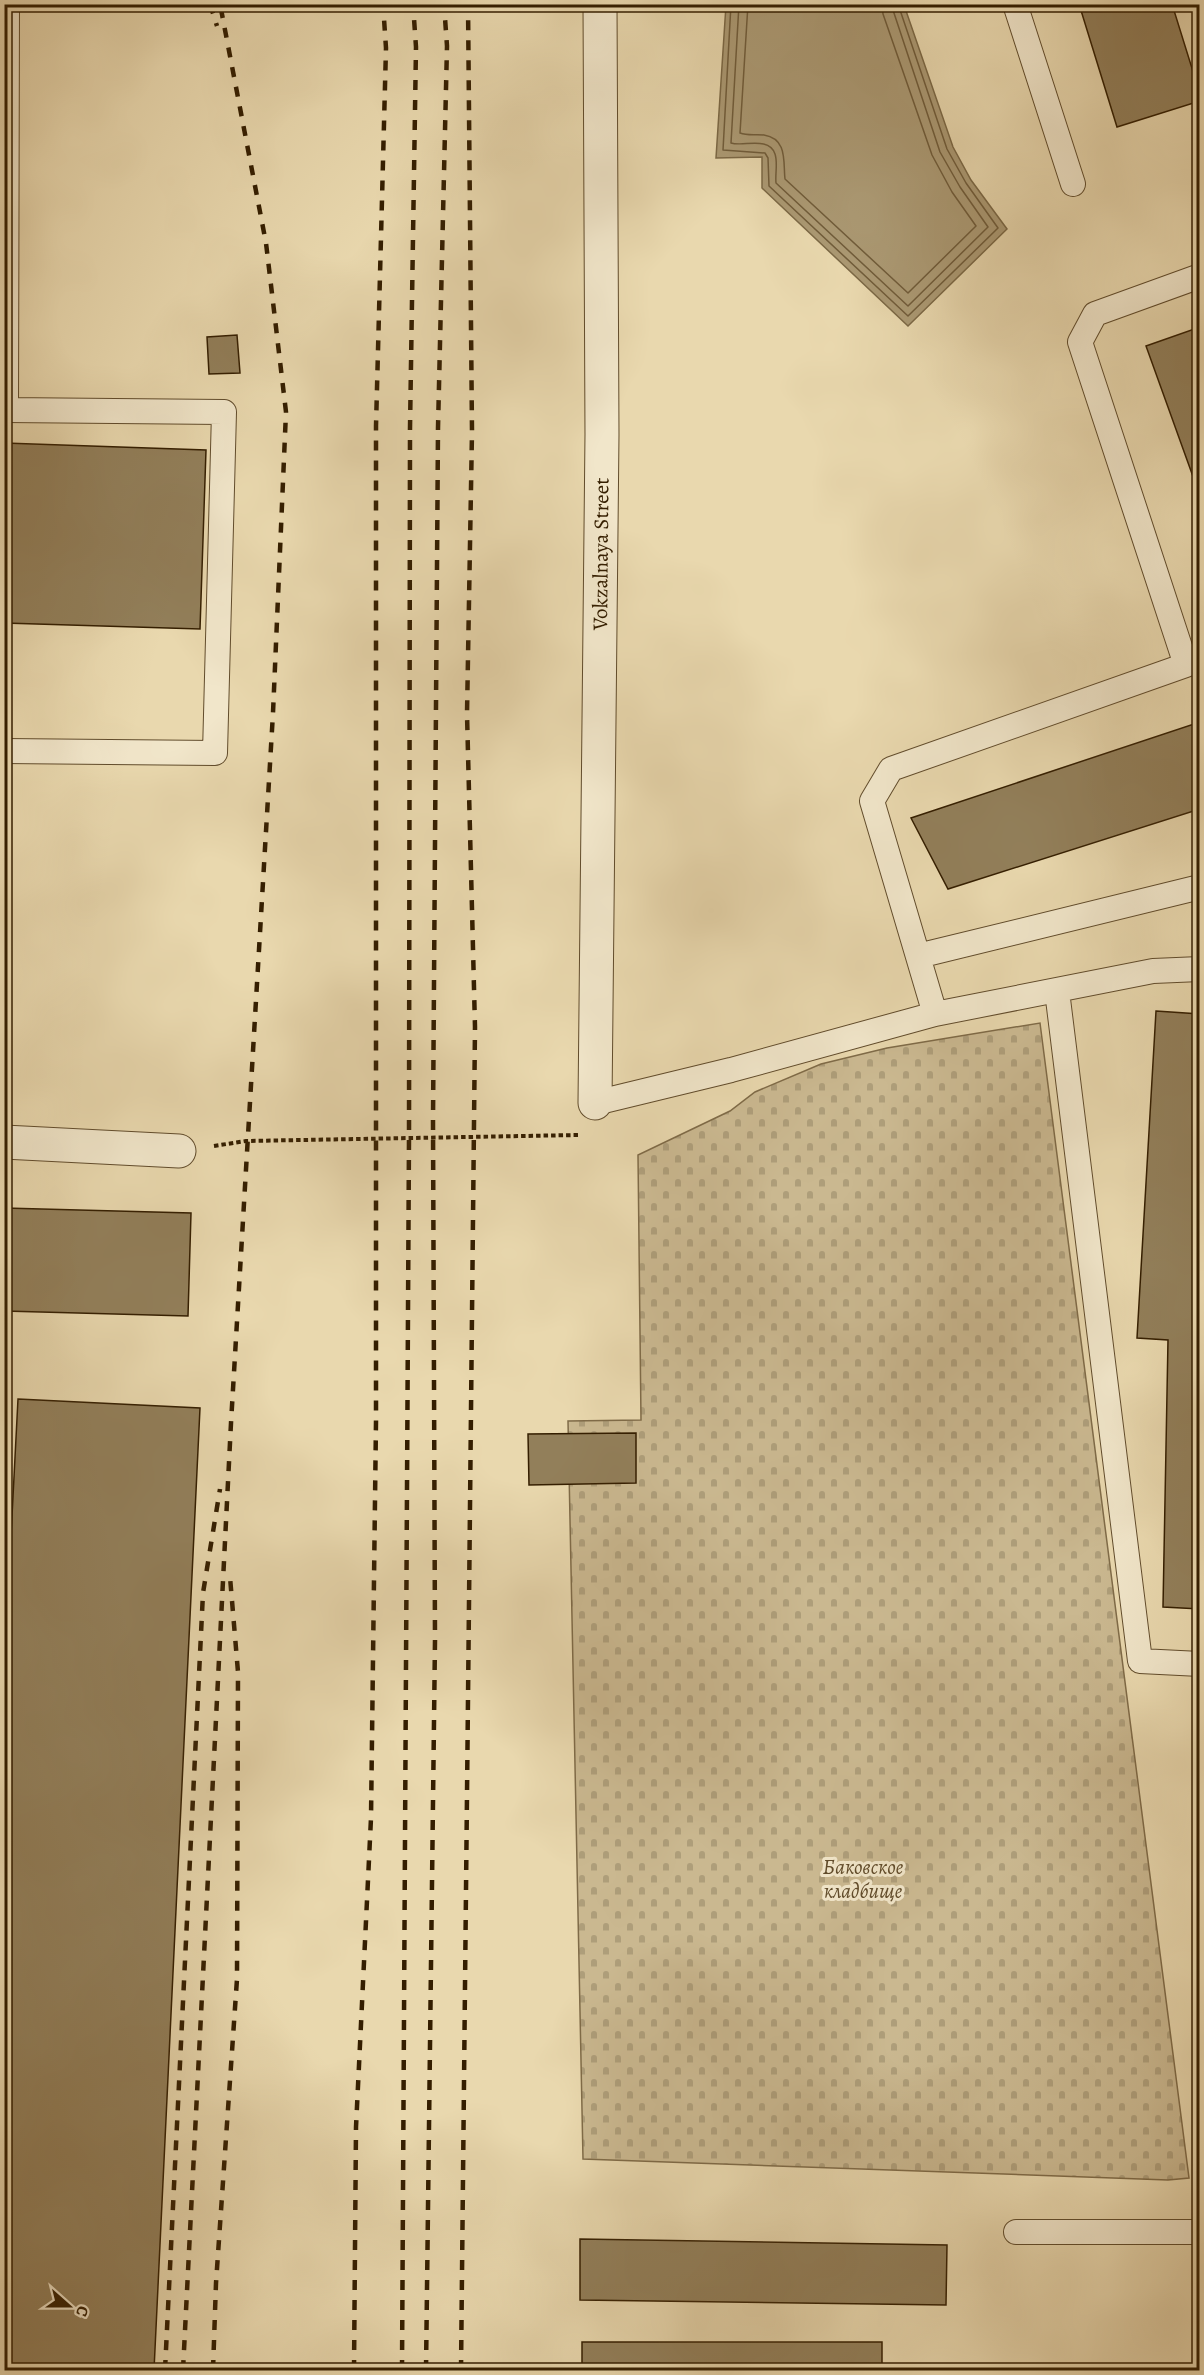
<svg xmlns="http://www.w3.org/2000/svg" width="1204" height="2375" font-family="Alegreya,serif">
  <defs>
    <pattern id="cemetery-stones" width="16" height="16" patternUnits="userSpaceOnUse" patternTransform="scale(1.5)"><rect width="16" height="16" fill="#cab890"/><path d="M2 7V4a2 2 0 0 1 4 0v3zM10 15v-3a2 2 0 0 1 4 0v3z" fill="#ae9e7a"/></pattern>
  </defs>
  <rect width="100%" height="100%" fill="#e9d8ae"/>
  <filter id="stains"><feTurbulence type="fractalNoise" baseFrequency=".00333" numOctaves="4"/><feColorMatrix values="0 0 0 0 .2 0 0 0 0 .09 0 0 0 0 .02 0 0 0 .5 -.17"/></filter>
  <radialGradient id="worn" r=".72"><stop offset=".6" stop-color="#630" stop-opacity="0"/><stop offset="1" stop-color="#630" stop-opacity=".3"/></radialGradient>
  <path fill="url(#cemetery-stones)" stroke="#7f6b48" stroke-width="1.5" d="M1040,1023L1189,2178L1168,2180L583,2159L568,1421L641,1420L638,1155L730,1111L755,1092L821,1064L887,1048Z"/>
  <path fill="#ab9973" stroke="#7b6845" stroke-width="1.5" d="M726,5H904L953,147L971,180L1007,229L908,326L762,188V157L716,158Z"/>
  <g fill="none" stroke-linecap="round" stroke-linejoin="round">
    <path stroke="#705c3a" stroke-width="1.5" d="M731,4L723,150L765,153L768,158L769,186L908,316L998,228L966,183L947,149L898,4
      M739,4L731,143C743,147 769,136 775,154C778,163 775,174 776,183L908,306L988,227L960,187L940,152L891,4
      M748,4L740,133C748,136 756,134 764,135C788,139 783,162 785,179L908,293L976,226L952,192L932,155L883,14L882,4"/>
  </g>
  <path fill="#927f5a" stroke="#341e00" stroke-width="1.5" d="M1079,4H1172L1200,94V101L1117,127Z
    M1200,327V496L1146,346Z
    M237,335L240,373L209,374L207,337Z
    M4,443L206,450L200,629L4,623Z
    M1200,722V809L948,889L911,818Z
    M1156,1011L1200,1014V1609L1163,1607L1168,1340L1137,1338Z
    M4,1208L191,1213L188,1316L4,1311Z
    M18,1399L200,1408L154,2370H4V1672Z
    M636,1433V1483L529,1485L528,1434Z
    M580,2239L947,2245L946,2305L580,2300Z
    M582,2342H882V2370H582Z"/>
  <g fill="none" stroke-linecap="round" stroke-linejoin="round">
    <defs>
      <path id="lane" d="M1015,4L1073,184
        M4,751L215,753L224,412L6,410L7,4
        M918,956L1200,887
        M1057,991L1140,1661L1200,1664
        M935,1014L872,801L891,769L1186,665L1080,342L1095,314L1200,276
        M595,1103L731,1070L935,1014L1153,971L1200,969
        M1016,2232H1200"/>
      <g id="street">
        <path id="s1" d="M595,1103L602,434L600,4"/>
        <path d="M4,1142L179,1151"/>
      </g>
    </defs>
    <use href="#lane" stroke="#614c2c" stroke-width="26"/>
    <use href="#street" stroke="#614c2c" stroke-width="35"/>
    <path stroke="#341e00" stroke-width="4" stroke-dasharray="4.5 3" stroke-linecap="butt" d="M214,1146L246,1141L578,1135"/>
    <use href="#lane" stroke="#f1e6ca" stroke-width="24"/>
    <use href="#street" stroke="#f1e6ca" stroke-width="33"/>
    <path stroke="#341e00" stroke-width="4.5" stroke-dasharray="10 10" stroke-linecap="butt" d="M210,4L217,26
      M165,2370L203,1593L220,1489
      M183,2370L231,1423L273,713L286,412L266,243L220,4
      M213,2370L216,2283L237,1979L238,1672L230,1577
      M354,2370L356,2127L371,1818L376,1421V426L386,48L383,4
      M402,2370L409,1136L410,428L416,47L413,4
      M426,2370L435,1640L433,1121L438,428L447,46L444,4
      M461,2370L475,1027L467,714L472,432L468,4"/>
  </g>
  <g text-anchor="middle" dominant-baseline="central" stroke-width="6" stroke-linejoin="round" paint-order="stroke">
    <g font-size="21" fill="#341e00" stroke="#f1e6ca">
      <text stroke="none"><textPath href="#s1" startOffset="549">Vokzalnaya Street</textPath></text>
    </g>
    <g font-size="21" font-style="italic" fill="#614c2b" stroke="#f1e6ca">
      <text x="863" y="1867">Баковское<tspan x="863" dy="24">кладбище</tspan></text>
    </g>
  </g>
  <rect width="1204" height="2375" fill="none" stroke="#e9d8ae" stroke-width="24"/>
  <rect x="6" y="6" width="1192" height="2363" fill="none" stroke="#341e00" stroke-width="3"/>
  <rect x="12" y="12" width="1180" height="2351" fill="none" stroke="#341e00" stroke-width="1.5"/>
  <g transform="translate(69 2306) rotate(111)" stroke="#f1e6ca" stroke-width="4.5" paint-order="stroke">
  <path d="M0-4.5L10 22L0 15L-10 22Z" fill="#341e00"/>
  <text y="-9" font-size="16" font-weight="bold" text-anchor="middle" fill="#341e00">С</text>
  </g>
  <rect width="100%" height="100%" filter="url(#stains)"/>
  <rect width="100%" height="100%" fill="url(#worn)"/>
</svg>
